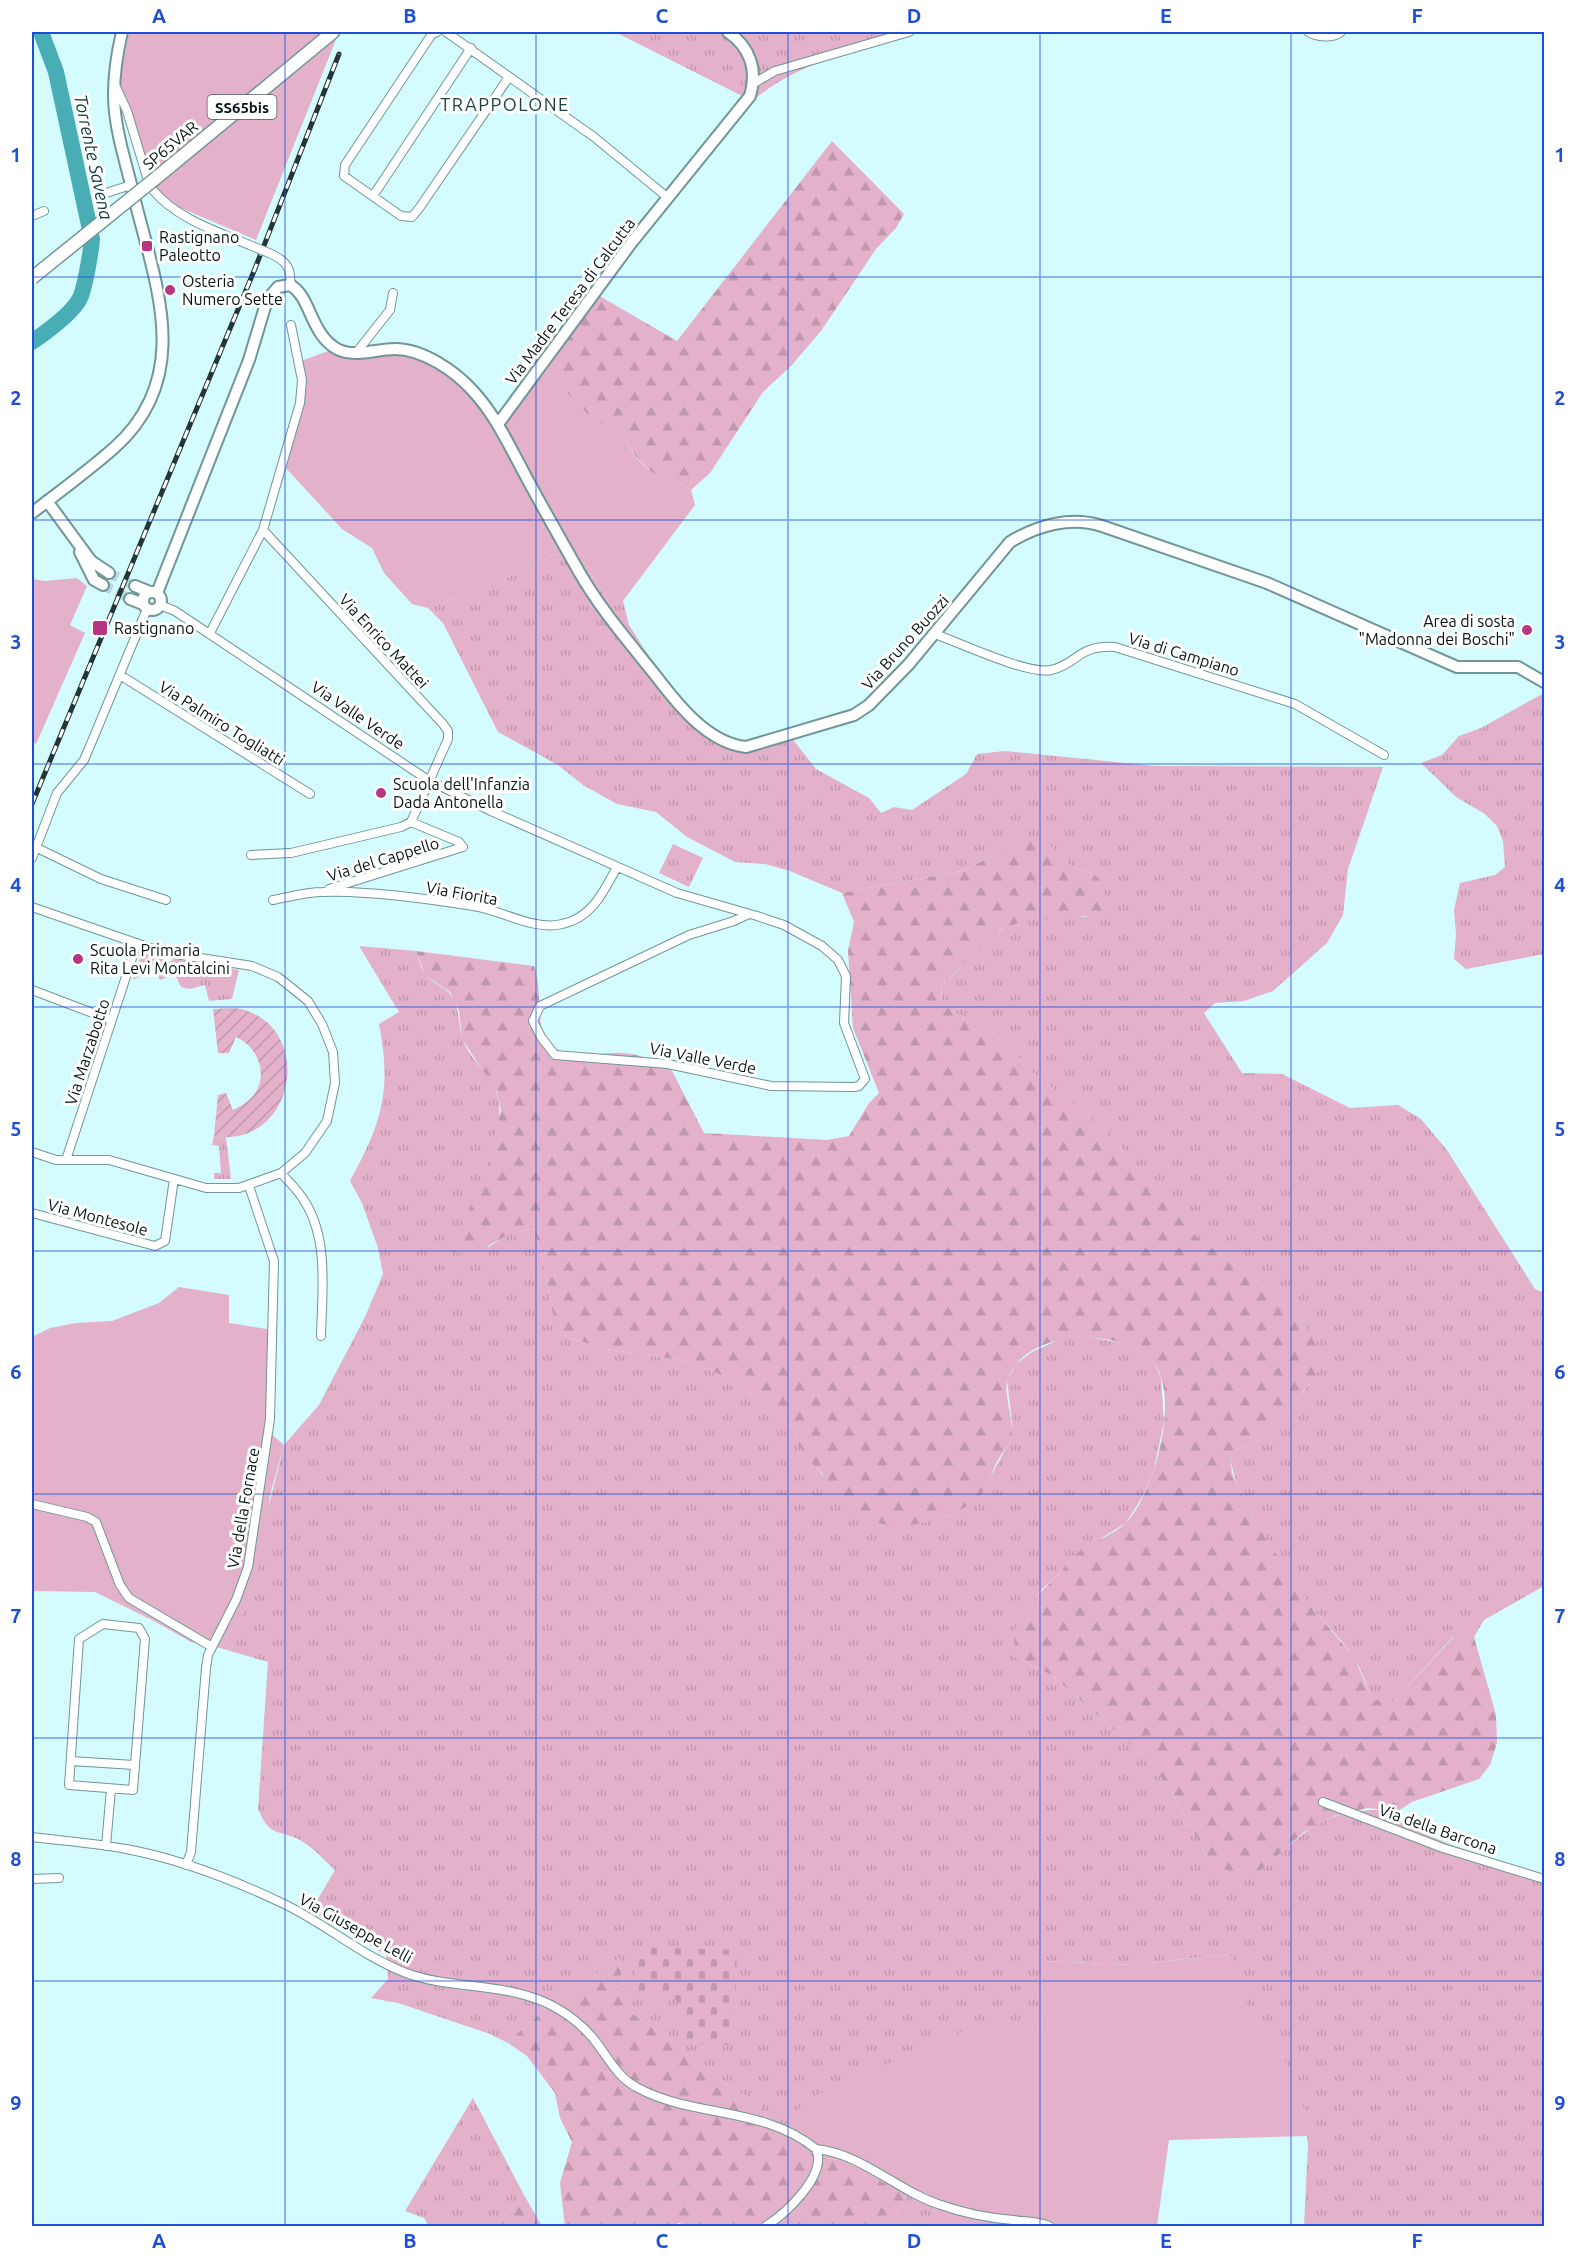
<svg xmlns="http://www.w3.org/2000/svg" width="1576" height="2258" font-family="Ubuntu,sans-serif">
  <defs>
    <pattern id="grass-tufts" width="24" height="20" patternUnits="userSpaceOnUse" patternTransform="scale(1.5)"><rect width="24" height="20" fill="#e3b1c9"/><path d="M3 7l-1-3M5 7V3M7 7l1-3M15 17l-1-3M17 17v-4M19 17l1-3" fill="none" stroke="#c197ac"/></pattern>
    <pattern id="forest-firs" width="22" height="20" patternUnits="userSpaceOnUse" patternTransform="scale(1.5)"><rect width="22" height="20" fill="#e3b1c9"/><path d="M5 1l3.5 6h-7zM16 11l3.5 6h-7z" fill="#c197ac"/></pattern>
    <pattern id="cemetery-stones" width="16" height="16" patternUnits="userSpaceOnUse" patternTransform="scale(1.5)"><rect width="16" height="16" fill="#e3b1c9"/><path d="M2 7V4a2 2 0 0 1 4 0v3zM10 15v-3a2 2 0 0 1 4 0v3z" fill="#c197ac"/></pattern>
    <pattern id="garden-furrows" width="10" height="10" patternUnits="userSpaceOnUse" patternTransform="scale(1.5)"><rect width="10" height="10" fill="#e3b1c9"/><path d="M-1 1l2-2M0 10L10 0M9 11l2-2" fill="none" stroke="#c197ac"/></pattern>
  </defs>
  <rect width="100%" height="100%" fill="#d4fcff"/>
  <path fill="url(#grass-tufts)" d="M615,32H922C861,49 801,60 752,101Z
    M569,553L585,564L608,601H623L629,625L666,683L715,732L733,742L752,743L788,733L816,769L869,798L881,813L894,807L912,810L966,774L977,754L1005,751L1155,766L1383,767L1348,869L1343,915L1327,943L1273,991L1244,1001L1215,1003L1204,1013L1242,1073L1282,1074L1350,1108L1398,1105L1421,1119L1447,1150L1535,1289L1544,1293V1586L1484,1620L1474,1637H1453L1393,1702L1372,1699C1366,1685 1362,1669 1353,1657C1343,1640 1327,1626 1315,1611C1284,1574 1235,1502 1230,1455L1240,1448L1255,1444L1277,1423L1314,1379L1306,1328L1262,1285L1194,1235L1103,1126L1027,1069L1013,1049L983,1025L957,1014L941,1003L942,984C962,968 979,943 1001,930C1026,915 1059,915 1087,917L1092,873L1070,866L1059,852L1015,840L992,856L962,871L842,893L790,871L765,864L735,862L687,837L656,812L617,804L583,785L558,765L498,732L443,623L428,608L504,579L554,555Z
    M1544,693V954L1466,969L1454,959L1456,934L1454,910L1460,883L1495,875L1505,867L1503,841L1497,826L1485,814L1456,797L1421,763L1442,755L1459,736L1481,728Z
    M673,844L703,858L689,887L659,873Z
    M359,946L416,951C419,959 421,971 427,976C436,986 448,987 454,1000C460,1013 458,1026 463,1040C470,1060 491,1074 497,1094C510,1135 466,1209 454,1251L489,1247L510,1232L533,1229L540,1247L555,1324L569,1338L606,1349L687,1361L726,1377L779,1414L794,1430L798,1444L850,1510L886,1525L947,1516L980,1496L1010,1441L1012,1422L1007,1380L1016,1364L1032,1352L1063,1338L1089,1337L1127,1344L1143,1353L1154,1363L1161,1378L1164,1422L1153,1473L1144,1494L1126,1523L1077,1553L1055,1578L1042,1589L1022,1617L1015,1657L1053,1676L1149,1761L1174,1796L1207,1857L1258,1873C1309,1829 1325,1805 1398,1811L1403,1825L1454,1846L1544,1875V2226H1304L1308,2145L1304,2109L1282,2055L1246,2005L1230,1954L1130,1965L1047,1961V2027L984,2023L786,2135L767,2116L758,2102L730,2088L687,2055L670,2039L633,2014L623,1987L619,1958C582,1986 540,2008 508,2043L490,2034L398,2003L371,1998L388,1979L386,1955L311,1911L335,1870C324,1860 312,1846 298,1839C276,1829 270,1837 258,1809L268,1662L220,1648L242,1614L284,1445L319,1405L365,1317L383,1274L378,1248L362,1203L350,1181C382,1122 392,1091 379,1024L399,1012Z
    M143,949L171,962L173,959L239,970L232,999L209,1001L205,985L190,989L181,987L175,974L160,980L150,960L138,969L142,975L133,980Z
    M214,1136L226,1137L231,1179H214V1173H221L219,1146L212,1145Z
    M473,2098L524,2195L505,2215L499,2226H429L424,2218L405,2211Z
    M908,2194L1042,2226H890Z"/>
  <path fill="url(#forest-firs)" d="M832,141L904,214L896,228L876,249L821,331L791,366L763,392L710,473L691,490L673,479L654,474L637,458L626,441L585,412L546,371L598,295L677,341Z
    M1015,840L1043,841L1059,852L1070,866L1092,873L1102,881L1106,898L1104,915L1026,920L1000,930L942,984L941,1003L957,1014L983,1025L1013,1049L1027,1069L1103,1126L1194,1235L1262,1285L1306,1328L1317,1343L1320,1366L1314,1379L1277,1423L1255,1444L1240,1448L1230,1455L1232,1473L1252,1518L1313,1609L1354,1657L1372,1699L1393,1702L1454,1637H1474L1496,1715L1497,1743L1490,1765L1479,1779L1412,1802L1398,1811L1367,1808L1334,1816L1304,1832L1258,1873L1239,1874L1221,1868L1207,1857L1174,1796L1149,1761L1053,1676L1015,1657C1015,1650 1014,1642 1014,1635C1017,1613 1045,1588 1059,1574C1065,1567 1070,1558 1077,1553C1091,1541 1113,1536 1127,1522C1154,1493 1183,1392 1151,1360C1117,1327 1028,1328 1008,1378C1002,1393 1016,1422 1010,1441C1008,1447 1001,1454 998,1460C992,1470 988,1488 980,1496C961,1515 912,1530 887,1525C864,1521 841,1504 822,1493L823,1474L809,1460L798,1444L794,1430L779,1414L726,1377L687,1361L606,1349L569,1338L555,1325L540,1247L533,1229C503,1232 495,1244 470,1257L454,1251L461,1228L488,1164L501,1110L497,1092L462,1039L459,1011L450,992L425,975L416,951L534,966C542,986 537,1021 544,1035C561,1067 596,1051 624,1053C639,1054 655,1061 669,1065L704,1133L827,1140L849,1136L869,1103L879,1093L853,1028L848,951L854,922L842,893L962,871L992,856Z
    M619,1958L623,1987L633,2014L670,2039L687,2055L730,2088L758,2102L767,2116L786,2135L812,2151L844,2162L908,2194L890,2226H691L679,2223L671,2226H565L560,2183L572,2142L560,2118L555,2093L527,2056L508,2043C540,2008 582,1986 619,1958Z
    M524,2195L542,2226H499L505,2215Z"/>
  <path fill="url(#cemetery-stones)" d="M635,1947L737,1950L734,2045L680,2043L682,2006L670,1995L634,1994Z"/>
  <path fill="#e3b1c9" d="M129,32H339L256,240L169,203L152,186L119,81Z
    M399,346L446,369L495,418L546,371L585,412L626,441L637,459L654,474L673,479L691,490L695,505L623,601H608L585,564L568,553L554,555L504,579L428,608L412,604L384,573L372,548L342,529L284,466L300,411L301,361L331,350Z
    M77,578L87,586L70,625L85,633L36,744L32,741V579L45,581Z
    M179,1287L229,1295V1323L273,1330L269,1432L284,1445L270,1495L265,1545L254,1584L242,1614L220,1648L191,1642L152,1620L95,1592L32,1591V1337L50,1328L76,1323L112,1321L159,1303Z
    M1231,1954L1246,2005L1282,2055L1296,2084L1304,2109L1308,2136L1169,2140L1157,2226H1042L1002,2216L974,2220L951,2213L895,2189L844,2162L812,2151L786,2135L803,2101L984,2022L1047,2027V1961L1130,1965Z"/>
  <path fill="url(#garden-furrows)" d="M213,1009C223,1009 235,1007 245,1010C316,1033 293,1149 214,1136L218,1095L226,1093L233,1110C241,1106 250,1101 255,1093C269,1073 256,1045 236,1037L229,1053H218Z"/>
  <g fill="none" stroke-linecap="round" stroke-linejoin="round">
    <path stroke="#49adb5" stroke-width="16" d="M32,342C45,333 73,313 80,298C85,288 91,251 92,239L56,72L41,32"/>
    <path stroke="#b5d9dc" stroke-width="10" stroke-dasharray="10 5" stroke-linecap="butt" d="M109,573L135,586
      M103,585L130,599"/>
    <defs>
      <path id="street" d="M437,32L432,34L345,165L344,176L401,216L412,217L420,207L509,77
        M446,32L594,137L667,197
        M1308,32C1317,37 1332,39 1341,32
        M754,83L775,71L909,32
        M116,87L127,111L147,177
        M152,189C175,218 218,232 252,246
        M106,193L131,185
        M373,196L471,48
        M32,216L44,211
        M269,253C285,260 292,267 290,285
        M356,353L390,310L393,293
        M160,605L175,611L428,780L491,811L677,893L757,916L784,925L822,946L838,960L846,976L844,1023L865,1079L859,1086L854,1087L771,1086L668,1064L555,1055L541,1037L533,1021L540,1006L689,935L734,921L749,914
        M210,633L263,530L300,403L302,380L291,325
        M935,634C960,643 1028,675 1051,670C1078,664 1077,645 1115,647L1295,704L1384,755
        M120,675L310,794
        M35,847L101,879L166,900
        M251,855L291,853L401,827L411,822L448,739V731L443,724L263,530
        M32,858L57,793L84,760L90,746L147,609
        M329,889L463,847L459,842L411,822
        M273,900C289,897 306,892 323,892C366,890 429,899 473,906C502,910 533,931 562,924C592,918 604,891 617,867
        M32,907L162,952L252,966L278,977L308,1001L322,1024L333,1052L335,1083L327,1121L305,1153L281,1173L239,1188H206L109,1160H56L32,1152
        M32,990L111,1020
        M66,1160L137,943
        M281,1173C289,1182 299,1191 305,1202C329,1240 322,1293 321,1336
        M32,1213L155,1246L165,1241L174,1179
        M32,1504L87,1517L96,1522L120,1585L129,1598L212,1647
        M103,1624L139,1628L145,1639L133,1790L69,1785L79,1639Z
        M71,1761L134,1765
        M1323,1802L1443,1848L1544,1879
        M32,1837C63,1841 95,1843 126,1849C180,1859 234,1880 284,1904C326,1924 362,1956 406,1973C452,1990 505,1982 551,2005C568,2014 584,2026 596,2042C609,2059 618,2078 638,2088C694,2118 763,2106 816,2149C828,2175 785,2214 766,2226
        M106,1846L111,1789
        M186,1865L191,1852L206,1668L208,1655L236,1600L248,1567L270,1419L274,1261L249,1186
        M32,1879L59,1878
        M816,2149C863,2154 897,2191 941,2205C963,2213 990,2218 1013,2220C1026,2222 1037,2221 1049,2226"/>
      <path id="secondary" d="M122,32C106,101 116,126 133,192
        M498,424L632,242L750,96C758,70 750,47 728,32
        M47,501L91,561L109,573
        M32,513C59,492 88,471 114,448C193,378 157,288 135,201
        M80,552L94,580L103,585
        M135,586L150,592
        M143 601a9 9 0 1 1 18 0a9 9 0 1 1-18 0Z
        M157,593L249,360L267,300L278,287L290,285C311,296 310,334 337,349C354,358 376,349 395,349C423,349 455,371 473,391C495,415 508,443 523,471C541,505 560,538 578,570C600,609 629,642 656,676C678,705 708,743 746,747L854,715L869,705L909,664L1010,542C1038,525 1071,516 1102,526L1267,583L1457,667H1518L1544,682
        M130,599L143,604"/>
      <path id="primary" d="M156,178L333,32"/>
    </defs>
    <use href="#street" stroke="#719598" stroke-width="10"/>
    <use href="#secondary" stroke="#719598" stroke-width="14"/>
    <use href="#primary" stroke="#719598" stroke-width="15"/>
    <use href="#street" stroke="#fff" stroke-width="8"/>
    <use href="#secondary" stroke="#fff" stroke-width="10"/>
    <use href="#primary" stroke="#fff" stroke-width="12"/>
    <defs>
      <path id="rail" d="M32,804L254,271L339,54"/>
    </defs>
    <use href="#rail" stroke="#233536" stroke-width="5"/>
    <use href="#rail" stroke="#fff" stroke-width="3" stroke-dasharray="9" stroke-linecap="butt"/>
    <defs>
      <path id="street-bridge" d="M252,246L269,253"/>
      <path id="primary-bridge" d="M32,278L156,178"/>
    </defs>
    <use href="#street-bridge" stroke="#719598" stroke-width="10" stroke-linecap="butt"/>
    <use href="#primary-bridge" stroke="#719598" stroke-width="15" stroke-linecap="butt"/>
    <use href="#street-bridge" stroke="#fff" stroke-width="8"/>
    <use href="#primary-bridge" stroke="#fff" stroke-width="12"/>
  </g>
  <path fill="none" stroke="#1d4ed8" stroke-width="1.5" stroke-opacity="0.55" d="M285,32V2226M536,32V2226M788,32V2226M1040,32V2226M1291,32V2226M32,277H1544M32,520H1544M32,764H1544M32,1007H1544M32,1251H1544M32,1494H1544M32,1738H1544M32,1981H1544"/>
  <g fill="#b63681" stroke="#fff" stroke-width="2">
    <rect x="141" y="240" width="12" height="12" rx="3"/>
    <circle cx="170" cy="290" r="6"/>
    <rect x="92" y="620" width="16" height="16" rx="3"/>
    <circle cx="1527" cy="630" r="6"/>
    <circle cx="381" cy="793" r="6"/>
    <circle cx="78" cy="959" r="6"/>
  </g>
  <g text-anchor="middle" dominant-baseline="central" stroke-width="6" stroke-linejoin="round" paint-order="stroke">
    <rect fill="#fff" stroke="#515a5b" stroke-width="1.5" x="207.5" y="95" width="69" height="24" rx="4.5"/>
    <g font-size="15" font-weight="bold" fill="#061415">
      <text x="242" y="107">SS65bis</text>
    </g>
    <g font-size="16" fill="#061415" stroke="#fff">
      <text transform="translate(170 145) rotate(-40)">SP65VAR</text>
      <text transform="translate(570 301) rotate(-53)">Via Madre Teresa di Calcutta</text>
      <text transform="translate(384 641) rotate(47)">Via Enrico Mattei</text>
      <text transform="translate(905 642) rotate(-48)">Via Bruno Buozzi</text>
      <text transform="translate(1184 654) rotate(17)">Via di Campiano</text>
      <text transform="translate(358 715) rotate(34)">Via Valle Verde</text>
      <text transform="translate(222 723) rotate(32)">Via Palmiro Togliatti</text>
      <text transform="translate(383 859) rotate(-17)">Via del Cappello</text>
      <text transform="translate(462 893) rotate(10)">Via Fiorita</text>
      <text transform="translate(87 1052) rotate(-72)">Via Marzabotto</text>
      <text transform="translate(703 1058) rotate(11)">Via Valle Verde</text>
      <text transform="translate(98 1217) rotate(15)">Via Montesole</text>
      <text transform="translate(243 1508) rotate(-80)">Via della Fornace</text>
      <text transform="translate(1438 1829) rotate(19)">Via della Barcona</text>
      <text transform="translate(356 1928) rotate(29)">Via Giuseppe Lelli</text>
    </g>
    <g font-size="16" fill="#061415" stroke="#fff" text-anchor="start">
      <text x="159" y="237">Rastignano<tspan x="159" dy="18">Paleotto</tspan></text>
      <text x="182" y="281">Osteria<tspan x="182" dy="18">Numero Sette</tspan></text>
      <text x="1515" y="621" text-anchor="end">Area di sosta<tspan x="1515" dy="18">"Madonna dei Boschi"</tspan></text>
      <text x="114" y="628">Rastignano</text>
      <text x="393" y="784">Scuola dell'Infanzia<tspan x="393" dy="18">Dada Antonella</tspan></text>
      <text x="90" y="950">Scuola Primaria<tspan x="90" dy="18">Rita Levi Montalcini</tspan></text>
    </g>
    <g font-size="18" letter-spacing="1.5" fill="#1e4043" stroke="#fff">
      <text x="505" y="104">TRAPPOLONE</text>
    </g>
    <g font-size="18" font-style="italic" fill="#0b3b3f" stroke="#fff">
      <text transform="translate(94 157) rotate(78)">Torrente Savena</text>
    </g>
  </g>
  <rect width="1576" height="2258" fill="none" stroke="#ffffff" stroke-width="66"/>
  <rect x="33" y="33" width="1510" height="2192" fill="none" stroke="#1d4ed8" stroke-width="2"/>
  <g font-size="20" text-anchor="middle" font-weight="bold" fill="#1d4ed8">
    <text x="159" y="23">A</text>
    <text x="410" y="23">B</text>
    <text x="662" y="23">C</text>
    <text x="914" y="23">D</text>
    <text x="1166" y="23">E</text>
    <text x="1417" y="23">F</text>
    <text x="16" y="162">1</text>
    <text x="1560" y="162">1</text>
    <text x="16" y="405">2</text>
    <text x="1560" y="405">2</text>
    <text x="16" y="649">3</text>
    <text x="1560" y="649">3</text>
    <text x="16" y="892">4</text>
    <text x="1560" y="892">4</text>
    <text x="16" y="1136">5</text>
    <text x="1560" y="1136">5</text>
    <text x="16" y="1379">6</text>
    <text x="1560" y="1379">6</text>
    <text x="16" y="1623">7</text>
    <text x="1560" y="1623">7</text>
    <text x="16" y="1866">8</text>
    <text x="1560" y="1866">8</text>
    <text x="16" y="2110">9</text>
    <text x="1560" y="2110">9</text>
    <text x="159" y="2248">A</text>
    <text x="410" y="2248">B</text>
    <text x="662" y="2248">C</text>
    <text x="914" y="2248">D</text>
    <text x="1166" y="2248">E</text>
    <text x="1417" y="2248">F</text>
  </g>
</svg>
